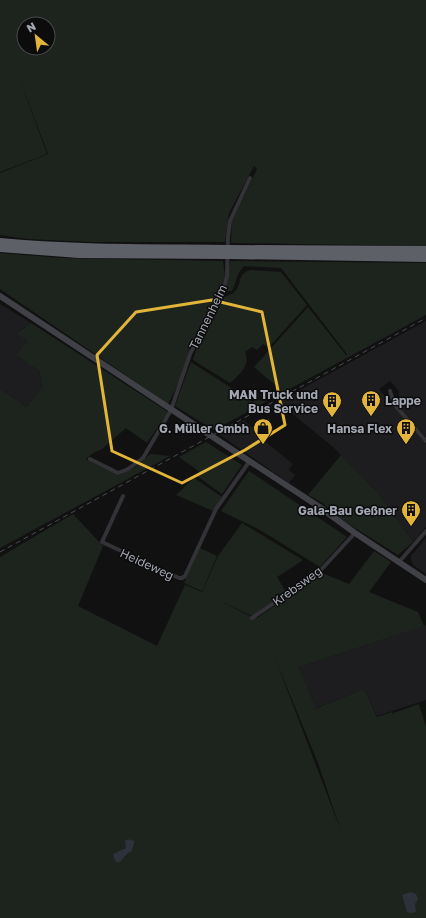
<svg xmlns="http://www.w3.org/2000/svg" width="426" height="918" font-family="'Golos Text',sans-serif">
  <rect width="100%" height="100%" fill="#111112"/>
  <path fill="#1d1d1f" d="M0,304L31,323L18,332L27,341L39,370L42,386L27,407L0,389Z
    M426,321V437L398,406L399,391L390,381L379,389L426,444V527L413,542L379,494L333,447L278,402Z
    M244,420L259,434L262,439L293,464L289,470L295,475L289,483L219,434Z
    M426,538V574L413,565L411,560V556Z
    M426,625V700L377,716L364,689L316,708L299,667Z"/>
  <path fill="#1d241e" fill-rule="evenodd" d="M0,0H426V246L231,243L232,221L257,169L254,166L229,213L225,242H91L28,239L0,235V173L48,154L18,75L47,154L0,172ZM24,24H48V48H24Z
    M0,253L62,258L223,261L225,276L219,295L189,350L179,382L168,404L0,289Z
    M230,261L426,263V315L214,430L175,406L191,362L253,402L255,400L267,401L281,390L254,367L308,307L346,355L347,354L281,268L244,266L239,272L232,291H226Z
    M251,270L281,272L307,305L269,347L263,344L257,350L252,347L245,352C251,365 239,375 230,383L193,360L197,347L223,297C248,292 232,274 251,270Z
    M31,323L168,412L147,443L126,428L102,449L93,453L86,459L119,475L138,465L150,454L170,456L0,548V389L27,407L42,386L39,370L16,355L27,341L17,333Z
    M206,442L242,465L222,494L197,476L200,472L179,457Z
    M341,455L379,494L413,542L398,555L336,516L323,503L308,495Z
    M249,471L347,537L320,567L260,530L221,511Z
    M194,478L222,497L213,511L176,495Z
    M73,514L103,546L78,606L157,646L185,585L202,592L218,556L242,523L303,560L277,577L286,592L252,616L216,599L250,616L257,618L322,573L349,584L374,551L391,562L369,592L418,612L424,626L299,667L316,708L312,710L364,689L377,717L392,712L394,718L393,713L419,704L426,727V918H0V557ZM275,658L318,763L341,831ZM128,839L135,842L132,851L128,852L125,857L116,862L114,859L113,855L126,848V841Z
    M200,548L217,556L202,591L184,583Z"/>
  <path fill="#2b3239" d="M128,839L135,841L132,851L128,853L120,862H116L114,859L113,854L126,848L125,841Z
    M411,892L416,894L418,899L415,904L416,912L411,913L407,912L402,895Z"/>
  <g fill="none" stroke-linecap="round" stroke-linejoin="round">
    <path stroke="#323237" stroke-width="4" d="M390,391L394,404L426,441
      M90,459L118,473L128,469L143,458L171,410L190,354L223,291L227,276L228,237L230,221L250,178
      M123,496L102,542L179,578H182L185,576L216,509L249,462
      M399,562L426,531
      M252,618L319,572L355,533"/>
    <path stroke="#404146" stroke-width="6" d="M0,296L207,433
      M219,441L321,508L355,533L426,580"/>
    <path stroke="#5e6067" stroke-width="8" d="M0,242C75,249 150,248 226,249
      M0,248L79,254L226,255
      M230,249L426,250
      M230,255L426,258"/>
    <path stroke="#4b4c51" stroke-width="1" stroke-dasharray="5 4" stroke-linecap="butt" d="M0,552L426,318"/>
    <path stroke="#404146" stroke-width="6" d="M207,433L219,441"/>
    <path stroke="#5e6067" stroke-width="8" d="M226,249H230
      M226,255H230"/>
  </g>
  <path fill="none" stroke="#e2b439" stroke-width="3" stroke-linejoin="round" d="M212,300L262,312L285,425L245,450L182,483L112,451L97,355L136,312Z"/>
  <defs>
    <symbol id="building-pin" viewBox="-11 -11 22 30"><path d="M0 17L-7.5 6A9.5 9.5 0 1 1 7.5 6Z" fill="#e2b439" stroke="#0c0c0d"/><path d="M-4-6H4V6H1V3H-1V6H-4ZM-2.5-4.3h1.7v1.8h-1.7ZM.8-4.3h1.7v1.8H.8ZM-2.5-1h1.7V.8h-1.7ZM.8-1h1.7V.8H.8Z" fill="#111"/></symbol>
    <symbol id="shop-pin" viewBox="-11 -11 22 30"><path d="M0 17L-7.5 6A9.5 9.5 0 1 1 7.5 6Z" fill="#e2b439" stroke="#0c0c0d"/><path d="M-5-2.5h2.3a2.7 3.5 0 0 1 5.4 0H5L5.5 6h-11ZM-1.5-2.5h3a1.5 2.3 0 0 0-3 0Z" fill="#111"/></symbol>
  </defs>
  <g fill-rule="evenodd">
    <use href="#building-pin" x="360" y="389" width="22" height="30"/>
    <use href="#building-pin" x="321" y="390" width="22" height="30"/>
    <use href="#shop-pin" x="252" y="417" width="22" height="30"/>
    <use href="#building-pin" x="395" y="417" width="22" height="30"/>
    <use href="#building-pin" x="400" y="499" width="22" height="30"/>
  </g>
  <g text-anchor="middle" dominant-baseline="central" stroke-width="3" stroke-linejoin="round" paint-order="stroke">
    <g font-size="12" fill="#a3a7b2" stroke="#0c0c0d">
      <text transform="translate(208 317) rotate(-64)">Tannenheim</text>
      <text transform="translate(147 564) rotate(25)">Heideweg</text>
      <text transform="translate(297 586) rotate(-36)">Krebsweg</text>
    </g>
    <g font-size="12" font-weight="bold" fill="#a3a7b2" stroke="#0c0c0d" text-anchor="end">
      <text x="318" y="394">MAN Truck und<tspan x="318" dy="14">Bus Service</tspan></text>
      <text x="385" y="400" text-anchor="start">Lappe</text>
      <text x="249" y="428">G. Müller Gmbh</text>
      <text x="392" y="428">Hansa Flex</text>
      <text x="397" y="510">Gala-Bau Geßner</text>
    </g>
  </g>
  <g transform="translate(36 36) rotate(331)"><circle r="19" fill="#0c0c0d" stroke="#484a4f"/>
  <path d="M0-3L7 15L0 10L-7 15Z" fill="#e2b439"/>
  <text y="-6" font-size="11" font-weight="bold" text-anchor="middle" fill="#a3a7b2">N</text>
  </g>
</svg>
